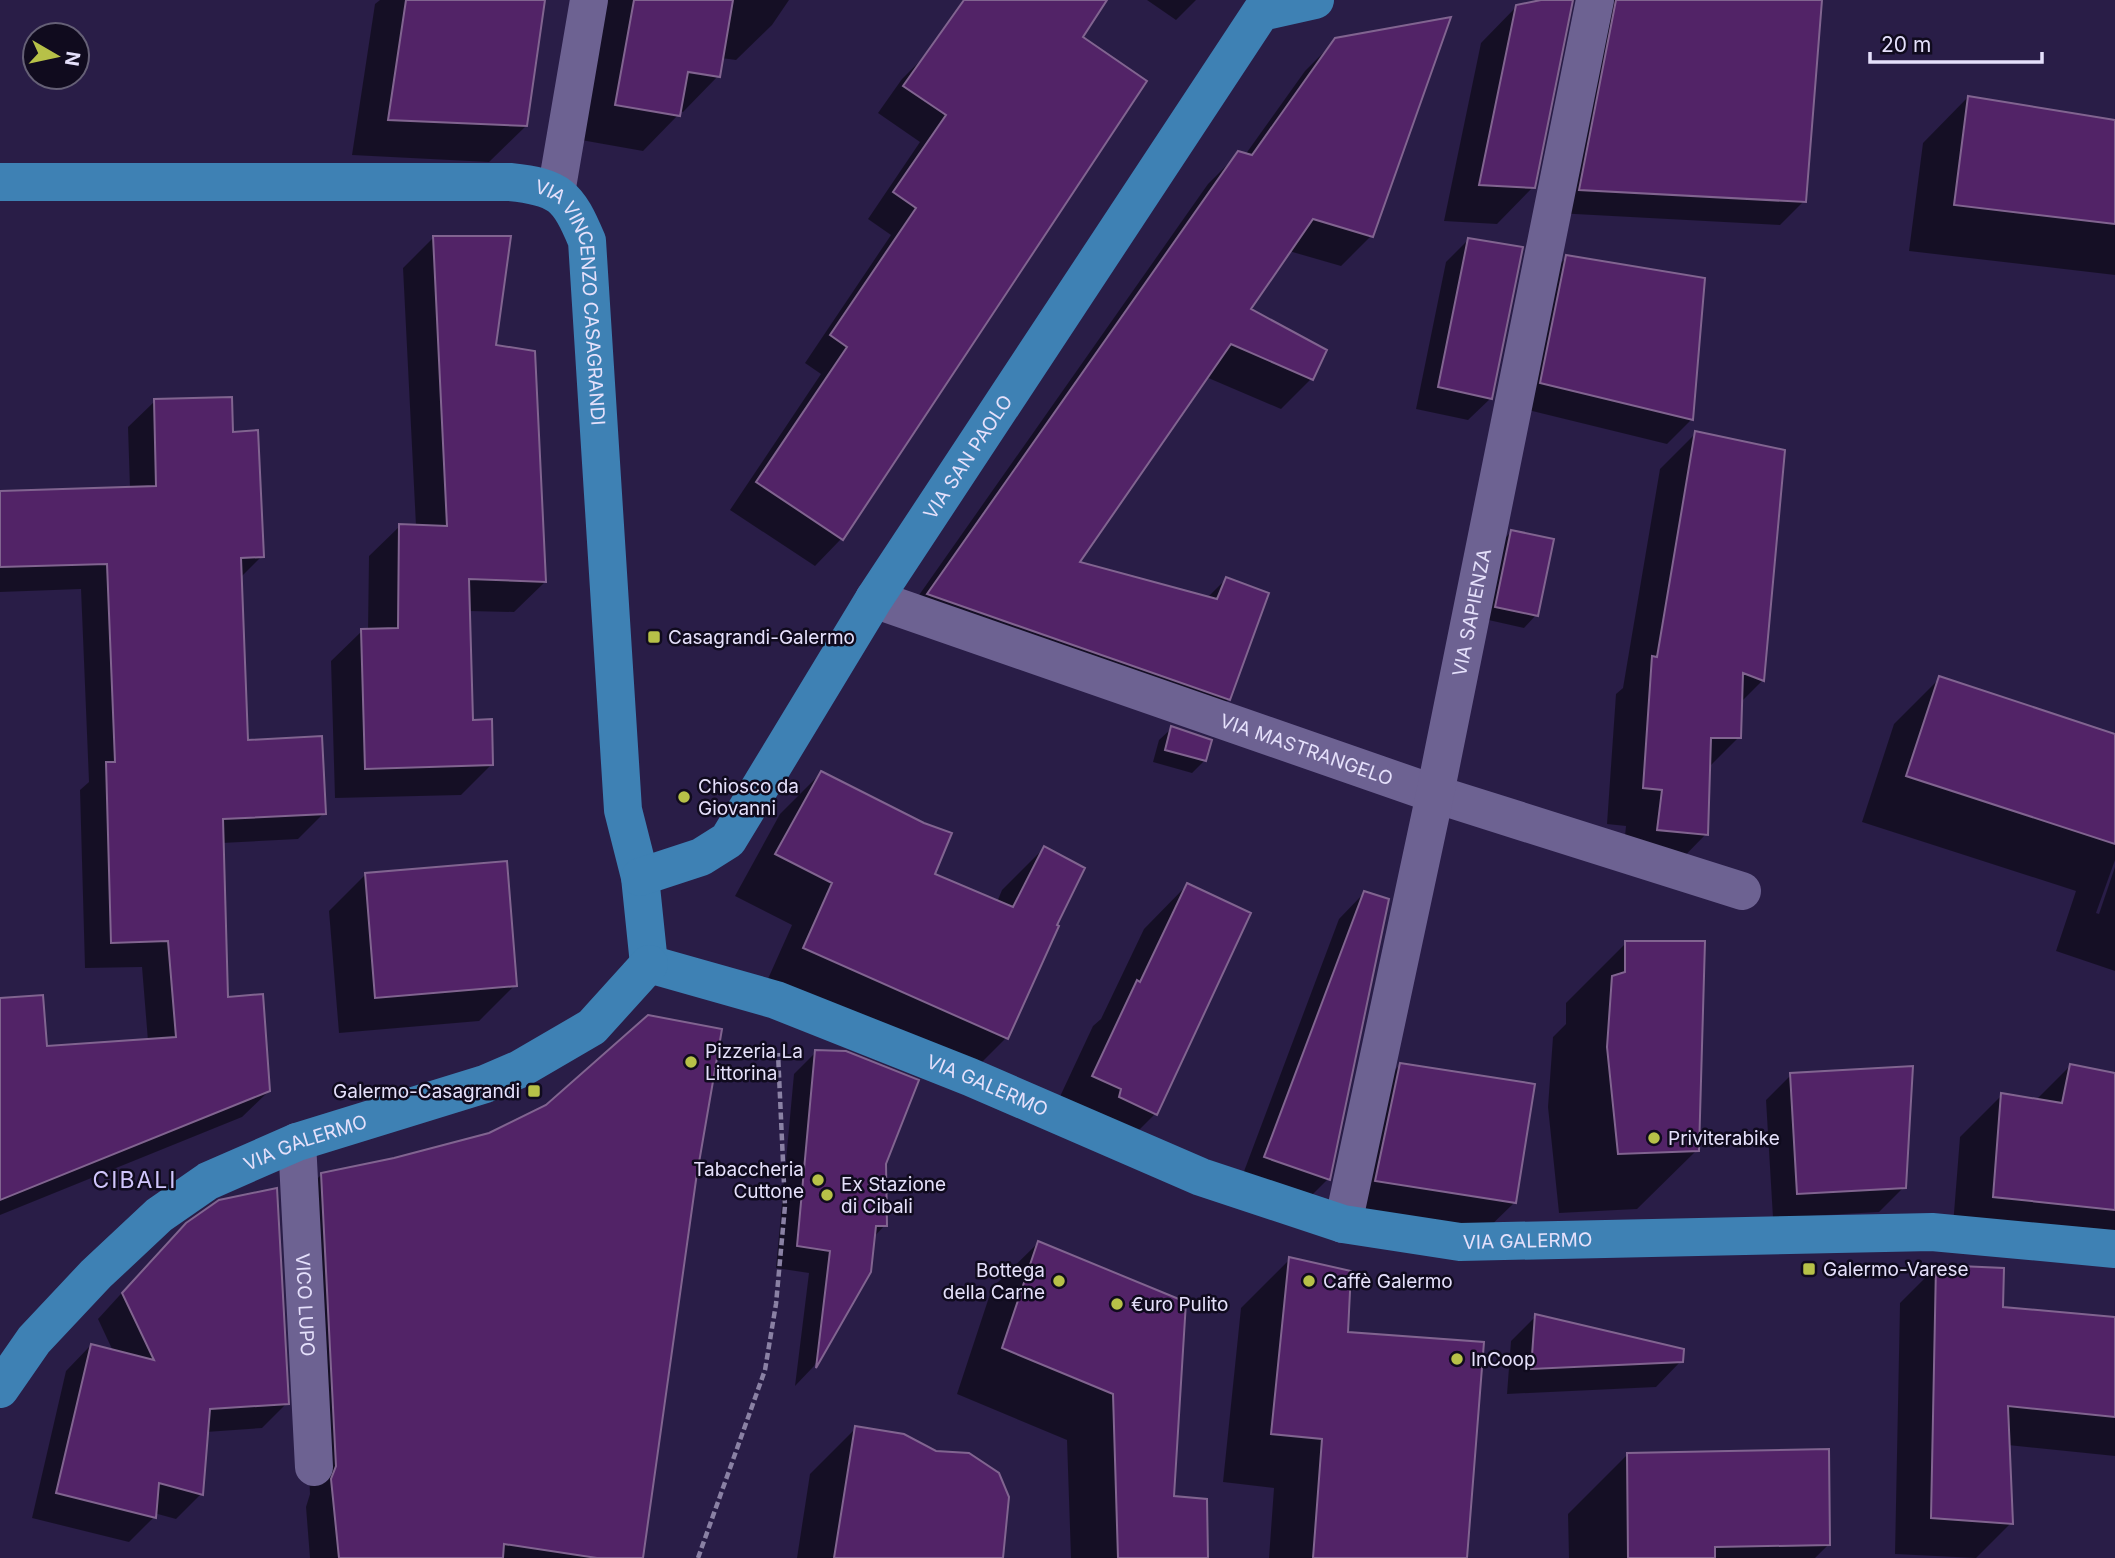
<svg xmlns="http://www.w3.org/2000/svg" width="2115" height="1558" font-family="Inter,sans-serif">
  <rect width="100%" height="100%" fill="#291d47"/>
  <path fill="#0007" d="M380,0H544L526,126L489,162L352,155L375,4Z
    M605,0H789L772,25L736,60L721,58L718,76L683,112L679,111L678,115L643,151L581,140Z
    M973,0H1105L1081,37L1145,82L841,539L815,566L730,510L821,374L805,363L891,235L868,219L920,142L878,113L902,79L928,53Z
    M1147,0H1196L1176,20Z
    M1550,0H1571L1533,187L1497,224L1444,221L1481,43L1517,6Z
    M1606,0H1821L1804,201L1780,225L1556,213Z
    M1336,40L1371,236L1341,266L1289,251L1248,309L1312,378L1281,409L1206,377L1077,563L1207,598L1226,579L1229,699L1198,729L898,625L1208,184L1239,153L1245,155L1305,71Z
    M1968,97L2115,122V275L1909,251L1923,143Z
    M434,237L494,346L545,582L514,612L468,611L471,722L492,764L461,795L335,798L331,661L362,631L368,630L369,556L400,526H416L403,268Z
    M1468,240L1491,398L1468,420L1416,409L1446,262Z
    M1567,257L1692,419L1667,444L1516,407L1541,282Z
    M155,401L231,433L262,556L240,578L246,742L324,813L298,839L222,843L226,999L269,1091L242,1117L0,1215V999L45,1048L148,1041L142,967L85,968L80,790L89,782L81,589L0,592V493L130,489L128,427Z
    M1696,433L1763,680L1740,703L1739,737L1708,768L1706,834L1670,871L1622,866L1626,826L1607,824L1616,694L1623,688L1660,469Z
    M1511,532L1536,615L1524,628L1484,619L1499,544Z
    M1940,678L2115,736V860L2096,913L2099,914L2115,867V971L2056,951L2076,891L1862,822L1894,724Z
    M1172,728L1205,760L1192,773L1153,762L1159,740Z
    M821,773L932,875L997,902L1002,890L1044,848L1054,926L1006,1038L965,1079L763,990L792,925L735,896L780,814Z
    M365,875L515,985L479,1021L339,1033L329,911Z
    M1187,885L1155,1114L1112,1157L1049,1120L1093,1026L1101,1019L1144,929Z
    M1364,893L1328,1179L1303,1204L1240,1182L1339,919Z
    M1626,943L1697,1150L1637,1209L1559,1213L1548,1107L1553,1037L1566,1024V1003Z
    M816,1052L885,1163V1225L873,1238L869,1272L814,1366L795,1386L809,1273L776,1268L794,1074Z
    M1401,1064L1515,1202L1478,1238L1339,1217L1364,1101Z
    M2070,1066L2115,1074V1255L1952,1238L1960,1137L2002,1095L2035,1101Z
    M1791,1075L1904,1187L1879,1212L1773,1218L1766,1100Z
    M321,1175L694,1180L641,1558H310L306,1507L310,1494L295,1201Z
    M1038,1243L1172,1497L1206,1558H1071L1067,1440L957,1394L992,1288Z
    M161,1250L287,1403L262,1428L206,1432L201,1494L176,1519L154,1513V1517L129,1542L32,1518L66,1371L91,1345L113,1351L98,1319Z
    M1290,1259L1346,1334L1465,1558H1269L1274,1488L1223,1482L1241,1308Z
    M1936,1267L2001,1308L2115,1319V1456L2008,1445L2011,1523L1976,1558L1895,1554L1900,1303Z
    M1536,1316L1681,1361L1656,1387L1507,1394L1511,1341Z
    M856,1428L1001,1558H797L810,1474Z
    M1628,1454L1828,1545L1815,1558H1569L1568,1514Z"/>
  <path fill="#522367" stroke="#816490" stroke-width="2" d="M406,0H545L527,126L388,120Z
    M634,0H733L720,77L688,72L680,116L615,105Z
    M964,0H1107L1083,37L1147,81L843,540L756,482L847,347L830,335L916,208L893,192L946,115L903,86Z
    M1541,0H1573L1535,188L1479,185L1516,5Z
    M1616,0H1822L1806,202L1579,190Z
    M1451,17L1373,237L1313,219L1251,309L1327,350L1313,380L1231,344L1080,562L1217,599L1226,577L1269,593L1230,700L927,594L1238,151L1252,155L1335,38Z
    M1968,96L2115,120V224L1954,205Z
    M433,236H511L496,345L535,351L546,582L469,579L473,720L492,719L493,765L365,769L361,629L398,628L399,524L447,526Z
    M1468,238L1523,247L1492,399L1438,387Z
    M1566,255L1705,278L1693,420L1540,383Z
    M232,397L233,432L258,430L264,557L241,558L248,740L322,736L326,814L223,819L228,997L263,994L270,1091L0,1200V998L43,995L47,1046L176,1037L168,941L111,943L106,762H115L107,564L0,567V491L156,486L154,399Z
    M1695,431L1785,450L1764,681L1743,673L1741,738H1711L1708,835L1657,830L1662,790L1643,788L1652,656L1657,657Z
    M1511,530L1554,539L1538,616L1495,607Z
    M1939,676L2115,734V844L1906,776Z
    M1171,726L1212,740L1206,761L1165,750Z
    M821,771L924,823L952,833L935,874L1013,907L1044,846L1085,868L1057,925L1059,926L1008,1039L803,948L832,883L775,854Z
    M507,861L517,986L375,998L365,873Z
    M1187,883L1251,913L1157,1115L1119,1097L1121,1089L1092,1076L1137,980L1140,982Z
    M1364,891L1389,899L1330,1180L1264,1157Z
    M1625,941H1705L1699,1151L1618,1154L1607,1047L1612,976L1625,972Z
    M648,1015L722,1029L696,1180L643,1558H597L504,1544L503,1558H339L331,1479L336,1466L321,1173L394,1158L489,1133L546,1105Z
    M815,1050L846,1051L919,1080L886,1164L887,1226H876L871,1272L816,1368L830,1251L797,1246Z
    M1400,1063L1535,1084L1516,1203L1375,1181Z
    M2070,1064L2115,1073V1210L1993,1197L2001,1093L2062,1103Z
    M1913,1066L1906,1188L1797,1194L1790,1073Z
    M277,1188L289,1404L210,1409L203,1495L159,1483L156,1518L56,1493L91,1344L154,1360L122,1293L186,1223L219,1200Z
    M1038,1241L1186,1302L1174,1496L1207,1499L1208,1558H1118L1113,1394L1002,1348Z
    M1289,1257L1351,1271L1348,1332L1484,1342L1467,1558H1313L1322,1439L1271,1434Z
    M1936,1265L2004,1268L2003,1307L2115,1317V1417L2008,1406L2013,1524L1931,1518Z
    M1535,1314L1684,1349L1683,1362L1531,1369Z
    M855,1426L904,1434L936,1451L969,1453L999,1473L1009,1497L1003,1558H834Z
    M1829,1449L1830,1545L1715,1547V1558H1628L1627,1453Z"/>
  <g fill="none" stroke-linecap="round" stroke-linejoin="round">
    <path stroke="#8a81a4" stroke-width="4.5" stroke-dasharray="7 3.5" stroke-linecap="butt" d="M698,1558L765,1370L776,1304L785,1206L778,1053"/>
    <g stroke="#6d6292" stroke-width="38">
      <path d="M556,193L589,0"/>
      <path id="s1" d="M874,599L1435,794L1742,891"/>
      <path id="s2" d="M297,1142L314,1467"/>
      <path id="s3" d="M1343,1224L1435,794L1595,0"/>
    </g>
    <g stroke="#3e81b4" stroke-width="38">
      <path id="s4" d="M0,182H510C560,187 568,196 587,241L623,810L640,877L649,964"/>
      <path id="s5" d="M640,877L701,857L728,840L874,599L1261,12L1315,0"/>
      <path id="s6" d="M649,964L776,1000L970,1077L1201,1177L1343,1224L1460,1242L1932,1232L2115,1249"/>
      <path id="s7" d="M0,1389L34,1340L96,1274L159,1215L208,1181L297,1142L485,1084L520,1069L592,1027L649,964"/>
    </g>
  </g>
  <g fill="#b7c148" stroke="#100b1e" stroke-width="2.5">
    <rect x="647" y="630" width="14" height="14" rx="3.5"/>
    <circle cx="684" cy="797" r="7"/>
    <circle cx="691" cy="1062" r="7"/>
    <rect x="527" y="1084" width="14" height="14" rx="3.5"/>
    <circle cx="1654" cy="1138" r="7"/>
    <circle cx="818" cy="1180" r="7"/>
    <circle cx="827" cy="1195" r="7"/>
    <rect x="1802" y="1262" width="14" height="14" rx="3.5"/>
    <circle cx="1059" cy="1281" r="7"/>
    <circle cx="1309" cy="1281" r="7"/>
    <circle cx="1117" cy="1304" r="7"/>
    <circle cx="1457" cy="1359" r="7"/>
  </g>
  <g text-anchor="middle" dominant-baseline="central" stroke-width="5" stroke-linejoin="round" paint-order="stroke">
    <g font-size="19" fill="#e5e0fb" stroke="#100b1e">
      <text stroke="none"><textPath href="#s4" startOffset="668">VIA VINCENZO CASAGRANDI</textPath></text>
      <text stroke="none"><textPath href="#s5" startOffset="548">VIA SAN PAOLO</textPath></text>
      <text stroke="none"><textPath href="#s3" startOffset="625">VIA SAPIENZA</textPath></text>
      <text stroke="none"><textPath href="#s1" startOffset="458">VIA MASTRANGELO</textPath></text>
      <text stroke="none"><textPath href="#s6" startOffset="360">VIA GALERMO</textPath></text>
      <text stroke="none"><textPath href="#s7" startOffset="401">VIA GALERMO</textPath></text>
      <text stroke="none"><textPath href="#s6" startOffset="928">VIA GALERMO</textPath></text>
      <text stroke="none"><textPath href="#s2" startOffset="163">VICO LUPO</textPath></text>
    </g>
    <g font-size="19" fill="#e5e0fb" stroke="#100b1e" text-anchor="start">
      <text x="668" y="637">Casagrandi-Galermo</text>
      <text x="698" y="786">Chiosco da<tspan x="698" dy="22">Giovanni</tspan></text>
      <text x="705" y="1051">Pizzeria La<tspan x="705" dy="22">Littorina</tspan></text>
      <text x="520" y="1091" text-anchor="end">Galermo-Casagrandi</text>
      <text x="1668" y="1138">Priviterabike</text>
      <text x="804" y="1169" text-anchor="end">Tabaccheria<tspan x="804" dy="22">Cuttone</tspan></text>
      <text x="841" y="1184">Ex Stazione<tspan x="841" dy="22">di Cibali</tspan></text>
      <text x="1823" y="1269">Galermo-Varese</text>
      <text x="1045" y="1270" text-anchor="end">Bottega<tspan x="1045" dy="22">della Carne</tspan></text>
      <text x="1323" y="1281">Caffè Galermo</text>
      <text x="1131" y="1304">€uro Pulito</text>
      <text x="1471" y="1359">InCoop</text>
    </g>
    <g font-size="23" letter-spacing="2" fill="#d1c6fc" stroke="#100b1e">
      <text x="135" y="1180">CIBALI</text>
    </g>
  </g>
  <g transform="translate(56 56) rotate(99)"><circle r="33" fill="#100b1e" stroke="#656076" stroke-width="2"/>
  <path d="M0-5L12 26L0 18L-12 26Z" fill="#b7c148"/>
  <text y="-10" font-size="19" font-weight="bold" text-anchor="middle" fill="#e5e0fb">N</text>
  </g>
  <path d="M1870 52v10h172v-10" fill="none" stroke="#e5e0fb" stroke-width="3.5"/>
  <text x="1881" y="52" font-size="21" fill="#e5e0fb" stroke="#100b1e" stroke-width="5" paint-order="stroke">20 m</text>
</svg>
